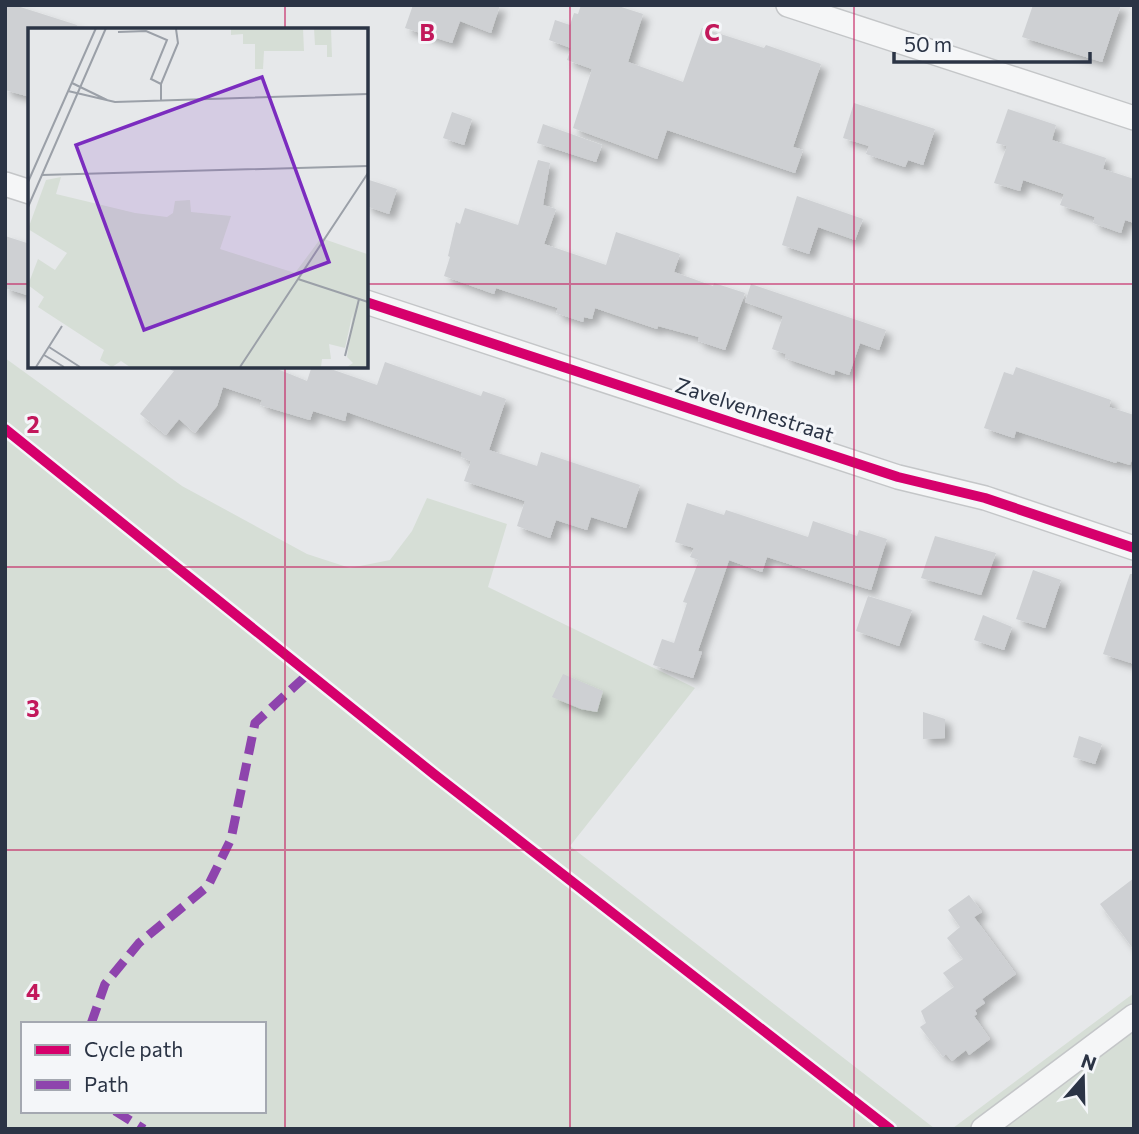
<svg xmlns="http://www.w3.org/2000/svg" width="1139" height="1134" font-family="Commissioner,sans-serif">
  <defs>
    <filter id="shadow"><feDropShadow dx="6" dy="6" stdDeviation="3.5" flood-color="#0004"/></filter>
  </defs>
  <rect width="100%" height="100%" fill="#e6e8ea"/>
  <path fill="#d6ded6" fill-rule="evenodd" d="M5,358L182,486L307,554L350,568L390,560L412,531L427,498L507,524L488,587L695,688L570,846L934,1128H953L1134,993V1129H5ZM23,1024H264V1111H23Z"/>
  <path fill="#ced0d3" filter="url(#shadow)" d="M5,5H14L77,25L76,30H30V97L5,90Z
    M413,5H500L491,33L460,21L452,43L405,28Z
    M581,5H615L643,14L628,62L683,82L702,28L764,48L766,45L821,64L793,147L803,150L795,173L667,130L657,159L573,128L592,69L567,60L571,48L549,40L555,20L570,25L574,13L578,14Z
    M1033,5H1121L1102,62L1022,37Z
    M854,103L935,129L923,165L908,160L905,167L866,154L869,146L843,138Z
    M1008,109L1056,125L1052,140L1106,158L1103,169L1134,179V223L1125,220L1121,233L1093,223L1095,217L1060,205L1064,194L1023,180L1020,191L994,183L1007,146L996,143Z
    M452,112L472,119L464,145L443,138Z
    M543,124L602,145L596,162L537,143Z
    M538,160L550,163L543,205L556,209L544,244L606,265L616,232L680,254L674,272L713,286L714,283L745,293L725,350L698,341L699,337L658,326L657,329L595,308L592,319L584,317L583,322L556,313L558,308L496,288L494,294L444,276L450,257L448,256L456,222L460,224L465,208L518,225Z
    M366,179L397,189L389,214L366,206Z
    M797,196L863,219L855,240L818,227L809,254L782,245Z
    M5,236L30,244V296L5,288Z
    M751,284L886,330L879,350L860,343L849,375L835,370L834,375L785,358L786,354L772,349L783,316L745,302Z
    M385,362L481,396L483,391L506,399L489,450L537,466L541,452L640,485L626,528L591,517L587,530L556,520L550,538L517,526L525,501L464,481L471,461L461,457L462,452L347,412L345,421L313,411L310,420L260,405L262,400L223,387L217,406L195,433L179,419L166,435L140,414L174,371L171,370V366H270L307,381L312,366H322L377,385Z
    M1016,367L1111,400L1109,407L1134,415V454L1130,465L1117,461L1116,463L1016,431L1014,438L984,428L1004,372L1013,375Z
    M687,503L724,515L726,510L808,537L813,521L857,536L859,530L887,539L871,590L767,557L762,572L729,560L698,651L702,652L693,678L653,665L662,639L674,643L687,603L683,602L699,560L690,557L694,548L675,542Z
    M935,536L996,553L981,595L921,578Z
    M1033,570L1061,580L1045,628L1016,619Z
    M1130,574H1134V664L1103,654Z
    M868,596L912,610L899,646L856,631Z
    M983,615L1012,627L1004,650L974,640Z
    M563,674L603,691L597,712L581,709L552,697Z
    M923,712L945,719V738L923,739Z
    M1079,736L1102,744L1095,764L1073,757Z
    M1134,878V950L1100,904Z
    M969,895L982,912L974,917L1016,974L982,999L985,1003L975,1010L977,1014L974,1016L990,1039L969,1055L966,1050L952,1061L946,1054L943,1057L920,1027L926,1023L921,1011L954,987L943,973L963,959L947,938L960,927L948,910Z"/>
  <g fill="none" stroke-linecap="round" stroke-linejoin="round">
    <defs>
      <path id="minor" d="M788,5L1134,118
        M5,184L30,192
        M366,302L898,477L985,498L1134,548
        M983,1129L1134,1016"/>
    </defs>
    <use href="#minor" stroke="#c4c6c8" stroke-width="26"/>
    <use href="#minor" stroke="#f5f6f7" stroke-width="23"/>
    <path stroke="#8e44ad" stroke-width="9" stroke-dasharray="18 9" stroke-linecap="butt" d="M91,1024L105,984L139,943L208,886L231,839L255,723L309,673
      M115,1111L144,1129"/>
    <defs>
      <path id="cycleway" d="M366,302L898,477L985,498L1134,548
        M5,429L435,775L890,1129"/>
    </defs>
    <use href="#cycleway" stroke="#f4f6f9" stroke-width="15"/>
    <use href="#cycleway" stroke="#d6006c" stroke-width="10"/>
  </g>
  <path fill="none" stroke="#c2185b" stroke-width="2" stroke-opacity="0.55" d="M285,5V30M570,5V1129M854,5V1129M5,284H30M366,284H1134M285,366V1129M5,567H1134M5,850H1134"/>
  <g text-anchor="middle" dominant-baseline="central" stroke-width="6" stroke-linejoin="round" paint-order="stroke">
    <g font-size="21" fill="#2b3445" stroke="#f4f6f9">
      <text transform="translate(755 409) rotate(18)">Zavelvennestraat</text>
    </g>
  </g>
  <g transform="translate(28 28)">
    <rect width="340" height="340" fill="#e6e8ea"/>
    <path d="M203,0H275L276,23H236L235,41H227V16H215V6L203,7ZM286,0H303L304,29H299V17H287ZM33,149L28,166L107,185L139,189L145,185L147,173L162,172L163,184L203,188L192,221L267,245L293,210L339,226V339H319L325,335L319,329L325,284L317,320L301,316L303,331H294L293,339H102L93,333L84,339L72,332L76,322L10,279L16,269L0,257L10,231L27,242L39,225L0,201L18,152Z" fill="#d6ded6"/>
    <path fill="none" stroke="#9ba0a8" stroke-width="2" d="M90,4L118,3L139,12L123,51L133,56M44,55L79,72M40,63L87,74L340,66M133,72V56L150,15L148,1M14,147L340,138M0,154L68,0M0,179L78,0M270,251L340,274M21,319L52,339M16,327L36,339M317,328L331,271M8,339L34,298M212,339L340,145"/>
    <path fill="#7b2cbf" fill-opacity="0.15" stroke="#7b2cbf" stroke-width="3.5" d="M234,49L301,234L116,302L48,117Z"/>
    <rect width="340" height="340" fill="none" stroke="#2b3445" stroke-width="3.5"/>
  </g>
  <g font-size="23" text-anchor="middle" font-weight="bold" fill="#c2185b" stroke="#f4f6f9" stroke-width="6" stroke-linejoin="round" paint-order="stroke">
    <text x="427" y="41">B</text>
    <text x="712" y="41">C</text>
    <text x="33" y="433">2</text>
    <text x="33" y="717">3</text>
    <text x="33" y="1000">4</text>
  </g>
  <rect width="1139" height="1134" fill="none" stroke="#2b3445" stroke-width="14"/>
  <rect x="21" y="1022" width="245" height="91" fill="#f4f6f9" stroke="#a4a8b1" stroke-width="2"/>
  <rect x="35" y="1045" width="35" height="10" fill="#d6006c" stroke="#a4a8b1" stroke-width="2"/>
  <text x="84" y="1057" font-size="21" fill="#2b3445">Cycle path</text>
  <rect x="35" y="1080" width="35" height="10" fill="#8e44ad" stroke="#a4a8b1" stroke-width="2"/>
  <text x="84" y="1092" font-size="21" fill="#2b3445">Path</text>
  <g transform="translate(1083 1078) rotate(20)" stroke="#f4f6f9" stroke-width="5" paint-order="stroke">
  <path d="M0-5L12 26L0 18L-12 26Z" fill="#2b3445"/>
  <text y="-10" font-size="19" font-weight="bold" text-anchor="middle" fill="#2b3445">N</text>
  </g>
  <path d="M894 52v10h196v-10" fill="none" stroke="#2b3445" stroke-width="3.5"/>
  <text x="904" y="52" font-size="21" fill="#2b3445" stroke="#f4f6f9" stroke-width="5" paint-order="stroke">50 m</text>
</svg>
